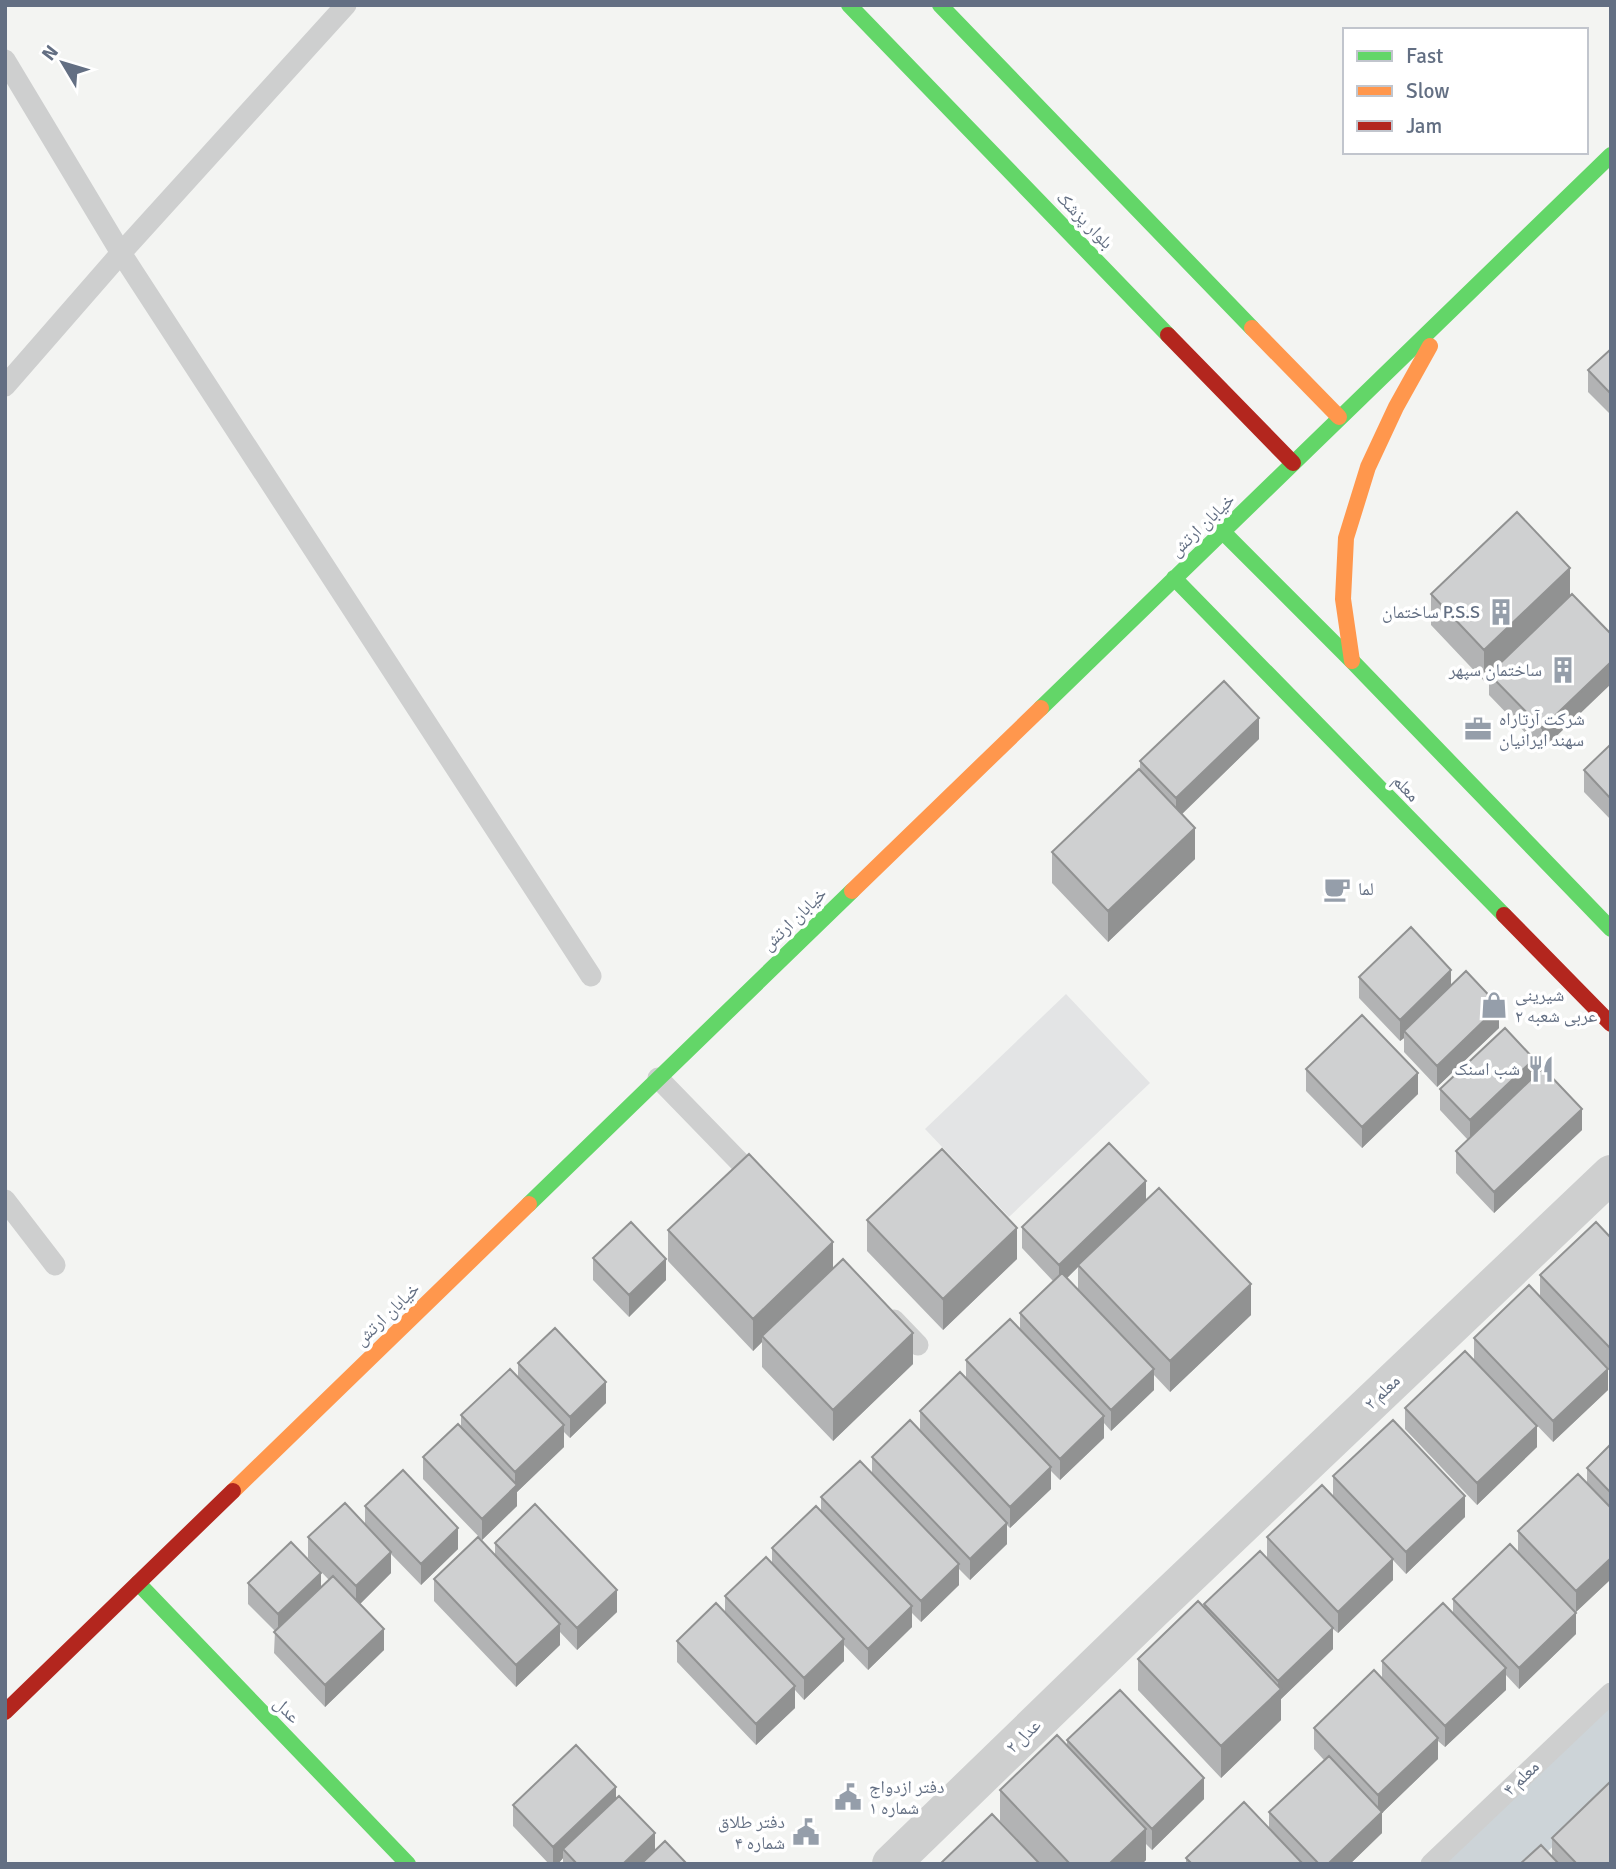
<svg xmlns="http://www.w3.org/2000/svg" width="1616" height="1869" font-family="Signika,'Noto Naskh Arabic',sans-serif">
  <rect width="100%" height="100%" fill="#f3f4f2"/>
  <path fill="#e3e4e5" d="M1066,994L1150,1083L1009,1217L925,1129Z"/>
  <g fill="none" stroke-linecap="round" stroke-linejoin="round">
    <path stroke="#cdd4d8" stroke-width="80" d="M1477,1864L1611,1735"/>
    <path stroke="#cecfcf" stroke-width="21" d="M5,60L121,253L591,976
      M5,386L121,253L346,5
      M658,1078L759,1182
      M5,1200L55,1265
      M894,1320L918,1345
      M1431,1864L1611,1693"/>
    <path stroke="#cecfcf" stroke-width="38" d="M891,1864L1154,1609L1611,1174"/>
    <path stroke="#63d668" stroke-width="16" d="M849,5L1168,335
      M940,5L1252,328
      M1222,531L1352,661L1611,929
      M1174,578L1504,915
      M1041,708L1611,155
      M529,1204L852,891
      M138,1583L408,1864"/>
    <path stroke="#ff974d" stroke-width="16" d="M1252,328L1339,417
      M1352,661L1343,599L1346,538L1368,467L1396,407L1430,346
      M852,891L1041,708
      M233,1491L529,1204"/>
    <path stroke="#b3261e" stroke-width="16" d="M1168,335L1293,463
      M1504,915L1611,1024
      M5,1712L233,1491"/>
  </g>
  <path fill="#b2b3b4" fill-rule="evenodd" d="M1611,349V415L1588,392V370Z
    M1570,568L1542,750L1489,695V676L1484,681L1431,625V594Z
    M1259,739L1181,814L1195,859L1108,942L1052,883V852L1140,771V761Z
    M1611,744V820L1584,792V770Z
    M1359,977L1451,986L1499,1028L1437,1087L1404,1052V1038L1400,1041L1359,998Z
    M1306,1069L1418,1094L1362,1148L1306,1091Z
    M1534,1076L1582,1130L1494,1213L1456,1173V1151L1468,1140L1440,1110V1089Z
    M1146,1200L1251,1315L1170,1392L1154,1375V1390L1111,1431L1104,1423V1438L1060,1480L1051,1471V1489L1010,1528L1007,1525V1544L970,1580L959,1569V1585L921,1622L912,1613V1627L868,1670L844,1645V1661L804,1700L795,1690V1708L756,1745L677,1662V1641L725,1614V1596L772,1564V1548L821,1511V1497L872,1473V1457L920,1431V1411L966,1378V1360L1020,1329V1313L1053,1281L1022,1248V1227ZM1078,1267V1290L1067,1278Z
    M867,1220L1017,1259L943,1330L867,1251Z
    M668,1230L833,1268L913,1364L833,1441L762,1367V1342L753,1351L668,1261Z
    M1611,1238V1371L1540,1297V1275Z
    M593,1258L666,1280L629,1317L593,1280Z
    M1474,1338L1608,1390L1553,1442L1481,1367L1537,1447L1477,1505L1405,1429V1408L1474,1359Z
    M518,1363L606,1403L570,1438L564,1432V1447L517,1492V1506L482,1540L423,1479V1457L461,1427V1415L518,1377Z
    M1611,1444V1579L1576,1612V1634L1519,1689L1506,1675V1690L1445,1747L1438,1741V1759L1382,1813V1833L1350,1864H1186V1858L1269,1829V1812L1324,1760L1314,1749V1728L1382,1680V1661L1453,1614V1599L1518,1552V1531L1587,1483V1468Z
    M1333,1476L1465,1517L1406,1574L1393,1560V1580L1338,1633L1333,1629V1649L1281,1699V1720L1221,1778L1138,1690V1659L1204,1608V1604L1267,1558V1537L1333,1497Z
    M365,1506L458,1549L421,1585L391,1554V1573L360,1604L384,1650L325,1707L274,1653L275,1631L248,1604V1583L321,1587L329,1580L308,1558V1537L365,1524Z
    M495,1543L617,1612L577,1650L560,1632V1645L516,1687L434,1601V1579L495,1555Z
    M1067,1740L1204,1799L1152,1850L1146,1844V1860L1142,1864H1040L1000,1821V1790L1067,1746Z
    M616,1799L655,1851L687,1864H563V1858L558,1864H549L513,1826V1805Z
    M1552,1838L1611,1864H1520L1552,1856Z"/>
  <path fill="#919292" d="M1570,568V599L1489,674V676L1484,681V650Z
    M1611,662V684L1542,750V728Z
    M1259,718V739L1176,820V798Z
    M1195,828V859L1108,942V911Z
    M1451,970V991L1404,1031V1038L1400,1041V1020Z
    M1499,1006V1028L1437,1087V1066Z
    M1534,1059V1080L1470,1141V1120Z
    M1418,1073V1094L1362,1148V1127Z
    M1582,1109V1130L1494,1213V1192Z
    M1146,1181V1203L1078,1265V1267L1059,1286V1265Z
    M1017,1228V1259L943,1330V1299Z
    M833,1242V1274L762,1336V1342L753,1351V1319Z
    M666,1259V1280L629,1317V1295Z
    M1251,1284V1315L1170,1392V1361Z
    M913,1333V1364L833,1441V1410Z
    M1154,1369V1390L1111,1431V1410Z
    M1608,1369V1390L1553,1442V1421Z
    M606,1382V1403L570,1438V1417Z
    M1104,1416V1438L1060,1480V1459Z
    M564,1425V1447L517,1492V1506L482,1540V1519L515,1486V1472Z
    M1537,1426V1447L1477,1505V1483Z
    M1051,1467V1489L1010,1528V1507Z
    M1465,1496V1517L1406,1574V1552Z
    M1007,1523V1544L970,1580V1559Z
    M458,1528V1549L421,1585V1564Z
    M391,1552V1573L356,1608V1586Z
    M1611,1558V1579L1576,1612V1591Z
    M1393,1559V1580L1338,1633V1612Z
    M959,1564V1585L921,1622V1601Z
    M321,1573V1595L278,1636V1614Z
    M617,1590V1612L577,1650V1628Z
    M912,1606V1627L868,1670V1649Z
    M1576,1613V1634L1519,1689V1668Z
    M560,1624V1645L516,1687V1665Z
    M1333,1628V1649L1281,1699V1720L1221,1778V1746L1278,1692V1681Z
    M384,1629V1650L325,1707V1685Z
    M844,1639V1661L804,1700V1678Z
    M1506,1668V1690L1445,1747V1726Z
    M795,1686V1708L756,1745V1724Z
    M1438,1738V1759L1382,1813V1833L1350,1864H1328L1378,1816V1795Z
    M1204,1778V1799L1152,1850V1829Z
    M616,1787V1808L563,1849V1858L558,1864H553V1847Z
    M1146,1829V1860L1142,1864H1109Z
    M655,1833V1855L646,1864H623Z"/>
  <path fill="#cfd0d1" stroke="#919292" stroke-width="2" d="M1611,349V394L1588,370Z
    M1517,512L1570,568L1484,650L1431,594Z
    M1572,594L1611,634V662L1542,728L1489,674Z
    M1224,681L1259,718L1176,798L1140,761Z
    M1611,744V799L1584,770Z
    M1139,769L1195,828L1108,911L1052,852Z
    M1411,927L1451,970L1400,1020L1359,977Z
    M1466,971L1499,1006L1437,1066L1404,1031Z
    M1362,1015L1418,1073L1362,1127L1306,1069Z
    M1505,1028L1534,1059L1470,1120L1440,1089Z
    M1543,1068L1582,1109L1494,1192L1456,1151Z
    M1109,1143L1146,1181L1059,1265L1022,1227Z
    M942,1149L1017,1228L943,1299L867,1220Z
    M749,1154L833,1242L753,1319L668,1230Z
    M1159,1188L1251,1284L1170,1361L1078,1265Z
    M631,1222L666,1259L629,1295L593,1258Z
    M1596,1222L1611,1238V1349L1540,1275Z
    M843,1259L913,1333L833,1410L762,1336Z
    M1062,1273L1154,1369L1111,1410L1020,1313Z
    M1529,1285L1608,1369L1553,1421L1474,1338Z
    M1010,1319L1104,1416L1060,1459L966,1360Z
    M555,1328L606,1382L570,1417L518,1363Z
    M1465,1351L1537,1426L1477,1483L1405,1408Z
    M510,1369L564,1425L515,1472L461,1415Z
    M960,1372L1051,1467L1010,1507L920,1411Z
    M910,1420L1007,1523L970,1559L872,1457Z
    M1393,1420L1465,1496L1406,1552L1333,1476Z
    M458,1424L517,1485L482,1519L423,1457Z
    M1611,1444V1493L1587,1468Z
    M860,1461L959,1564L921,1601L821,1497Z
    M403,1470L458,1528L421,1564L365,1506Z
    M1578,1474L1611,1508V1558L1576,1591L1518,1531Z
    M1322,1485L1393,1559L1338,1612L1267,1537Z
    M345,1503L391,1552L356,1586L308,1537Z
    M535,1504L617,1590L577,1628L495,1543Z
    M816,1506L912,1606L868,1649L772,1548Z
    M478,1537L560,1624L516,1665L434,1579Z
    M291,1542L321,1573L278,1614L248,1583Z
    M1510,1544L1576,1613L1519,1668L1453,1599Z
    M1260,1551L1333,1628L1278,1681L1204,1604Z
    M766,1557L844,1639L804,1678L725,1596Z
    M333,1576L384,1629L325,1685L274,1632Z
    M1198,1601L1281,1689L1221,1746L1138,1659Z
    M716,1603L795,1686L756,1724L677,1641Z
    M1443,1603L1506,1668L1445,1726L1382,1661Z
    M1374,1670L1438,1738L1378,1795L1314,1728Z
    M1120,1690L1204,1778L1152,1829L1067,1740Z
    M1057,1735L1146,1829L1109,1864H1070L1000,1790Z
    M576,1745L616,1787L553,1847L513,1805Z
    M1329,1756L1382,1812L1328,1864H1319L1269,1812Z
    M1609,1783L1611,1785V1864H1577L1552,1838Z
    M619,1796L655,1833L623,1864H577L563,1849Z
    M1244,1802L1303,1864H1192L1186,1858Z
    M992,1814L1040,1864H940Z
    M665,1841L687,1864H641Z
    M1541,1845L1559,1864H1520Z"/>
  <defs>
    <symbol id="building-bare" viewBox="-9 -9 18 18"><path d="M-4-6H4V6H1V3H-1V6H-4ZM-2.5-4.3h1.7v1.8h-1.7ZM.8-4.3h1.7v1.8H.8ZM-2.5-1h1.7V.8h-1.7ZM.8-1h1.7V.8H.8Z" fill="#959eaa" stroke="#fff" stroke-width="2.5" paint-order="stroke"/></symbol>
    <symbol id="office-bare" viewBox="-9 -9 18 18"><path d="M-6-3h4V-5.5h4V-3h4V5H-6ZM-1-4.5V-3h2v-1.5ZM-6 0V1H6V0Z" fill="#959eaa" stroke="#fff" stroke-width="2.5" paint-order="stroke"/></symbol>
    <symbol id="cafe-bare" viewBox="-9 -9 18 18"><path d="M-5.5-4.5H6V0H3Q3 3.5 0 3.5H-2.5Q-5.5 3.5-5.5 0ZM3-3.2v2h1.7v-2ZM-6 4.5H4V6H-6Z" fill="#959eaa" stroke="#fff" stroke-width="2.5" paint-order="stroke"/></symbol>
    <symbol id="shop-bare" viewBox="-9 -9 18 18"><path d="M-5-2.5h2.3a2.7 3.5 0 0 1 5.4 0H5L5.5 6h-11ZM-1.5-2.5h3a1.5 2.3 0 0 0-3 0Z" fill="#959eaa" stroke="#fff" stroke-width="2.5" paint-order="stroke"/></symbol>
    <symbol id="restaurant-bare" viewBox="-9 -9 18 18"><path d="M-5-6h1v4h1v-4h1v4h1v-4h1v5L-1.5 .5V6h-2V.5L-5-1ZM5-6V6H3V1.5H1.5Q1.5-4 5-6Z" fill="#959eaa" stroke="#fff" stroke-width="2.5" paint-order="stroke"/></symbol>
    <symbol id="civic-bare" viewBox="-9 -9 18 18"><path d="M-.6-6.5H3V-4.5H.6V-3L4-1V1h2V6H-6V1h2V-1L-.6-3ZM-1.2 2.5V6h2.4V2.5Z" fill="#959eaa" stroke="#fff" stroke-width="2.5" paint-order="stroke"/></symbol>
  </defs>
  <g fill-rule="evenodd">
    <use href="#building-bare" x="1482" y="593" width="38" height="38"/>
    <use href="#building-bare" x="1544" y="651" width="38" height="38"/>
    <use href="#office-bare" x="1459" y="710" width="38" height="38"/>
    <use href="#cafe-bare" x="1318" y="870" width="38" height="38"/>
    <use href="#shop-bare" x="1475" y="986" width="38" height="38"/>
    <use href="#restaurant-bare" x="1522" y="1050" width="38" height="38"/>
    <use href="#civic-bare" x="829" y="1778" width="38" height="38"/>
    <use href="#civic-bare" x="787" y="1813" width="38" height="38"/>
  </g>
  <g text-anchor="middle" dominant-baseline="central" stroke-width="7" stroke-linejoin="round" paint-order="stroke">
    <g font-size="18" fill="#636f83" stroke="#fff">
      <text transform="translate(1085 220) rotate(46)">بلوار پزشک</text>
      <text transform="translate(1202 525) rotate(-44)">خیابان ارتش</text>
      <text transform="translate(1406 788) rotate(46)">معلم</text>
      <text transform="translate(794 919) rotate(-44)">خیابان ارتش</text>
      <text transform="translate(387 1314) rotate(-44)">خیابان ارتش</text>
      <text transform="translate(1382 1392) rotate(-44)">معلم ۲</text>
      <text transform="translate(287 1710) rotate(46)">عدل</text>
      <text transform="translate(1023 1736) rotate(-44)">عدل ۲</text>
      <text transform="translate(1521 1778) rotate(-44)">معلم ۴</text>
    </g>
    <g font-size="18" fill="#636f83" stroke="#fff" text-anchor="end">
      <text x="1480" y="612">ساختمان P.S.S</text>
      <text x="1542" y="670">ساختمان سپهر</text>
      <text x="1499" y="719" text-anchor="start">شرکت آرتاراه<tspan x="1499" dy="21">سهند ایرانیان</tspan></text>
      <text x="1358" y="889" text-anchor="start">لما</text>
      <text x="1515" y="995" text-anchor="start">شیرینی<tspan x="1515" dy="21">عربی شعبه ۲</tspan></text>
      <text x="1520" y="1069">شب اسنک</text>
      <text x="869" y="1787" text-anchor="start">دفتر ازدواج<tspan x="869" dy="21">شماره ۱</tspan></text>
      <text x="785" y="1822">دفتر طلاق<tspan x="785" dy="21">شماره ۴</tspan></text>
    </g>
  </g>
  <rect width="1616" height="1869" fill="none" stroke="#636f83" stroke-width="14"/>
  <rect x="1343" y="28" width="245" height="126" fill="#ffffff" stroke="#c1c5cd" stroke-width="2"/>
  <rect x="1357" y="51" width="35" height="10" fill="#63d668" stroke="#c1c5cd" stroke-width="2"/>
  <text x="1406" y="63" font-size="21" fill="#636f83">Fast</text>
  <rect x="1357" y="86" width="35" height="10" fill="#ff974d" stroke="#c1c5cd" stroke-width="2"/>
  <text x="1406" y="98" font-size="21" fill="#636f83">Slow</text>
  <rect x="1357" y="121" width="35" height="10" fill="#b3261e" stroke="#c1c5cd" stroke-width="2"/>
  <text x="1406" y="133" font-size="21" fill="#636f83">Jam</text>
  <g transform="translate(63 63) rotate(308)" stroke="#ffffff" stroke-width="5" paint-order="stroke">
  <path d="M0-5L12 26L0 18L-12 26Z" fill="#636f83"/>
  <text y="-10" font-size="19" font-weight="bold" text-anchor="middle" fill="#636f83">N</text>
  </g>
</svg>
